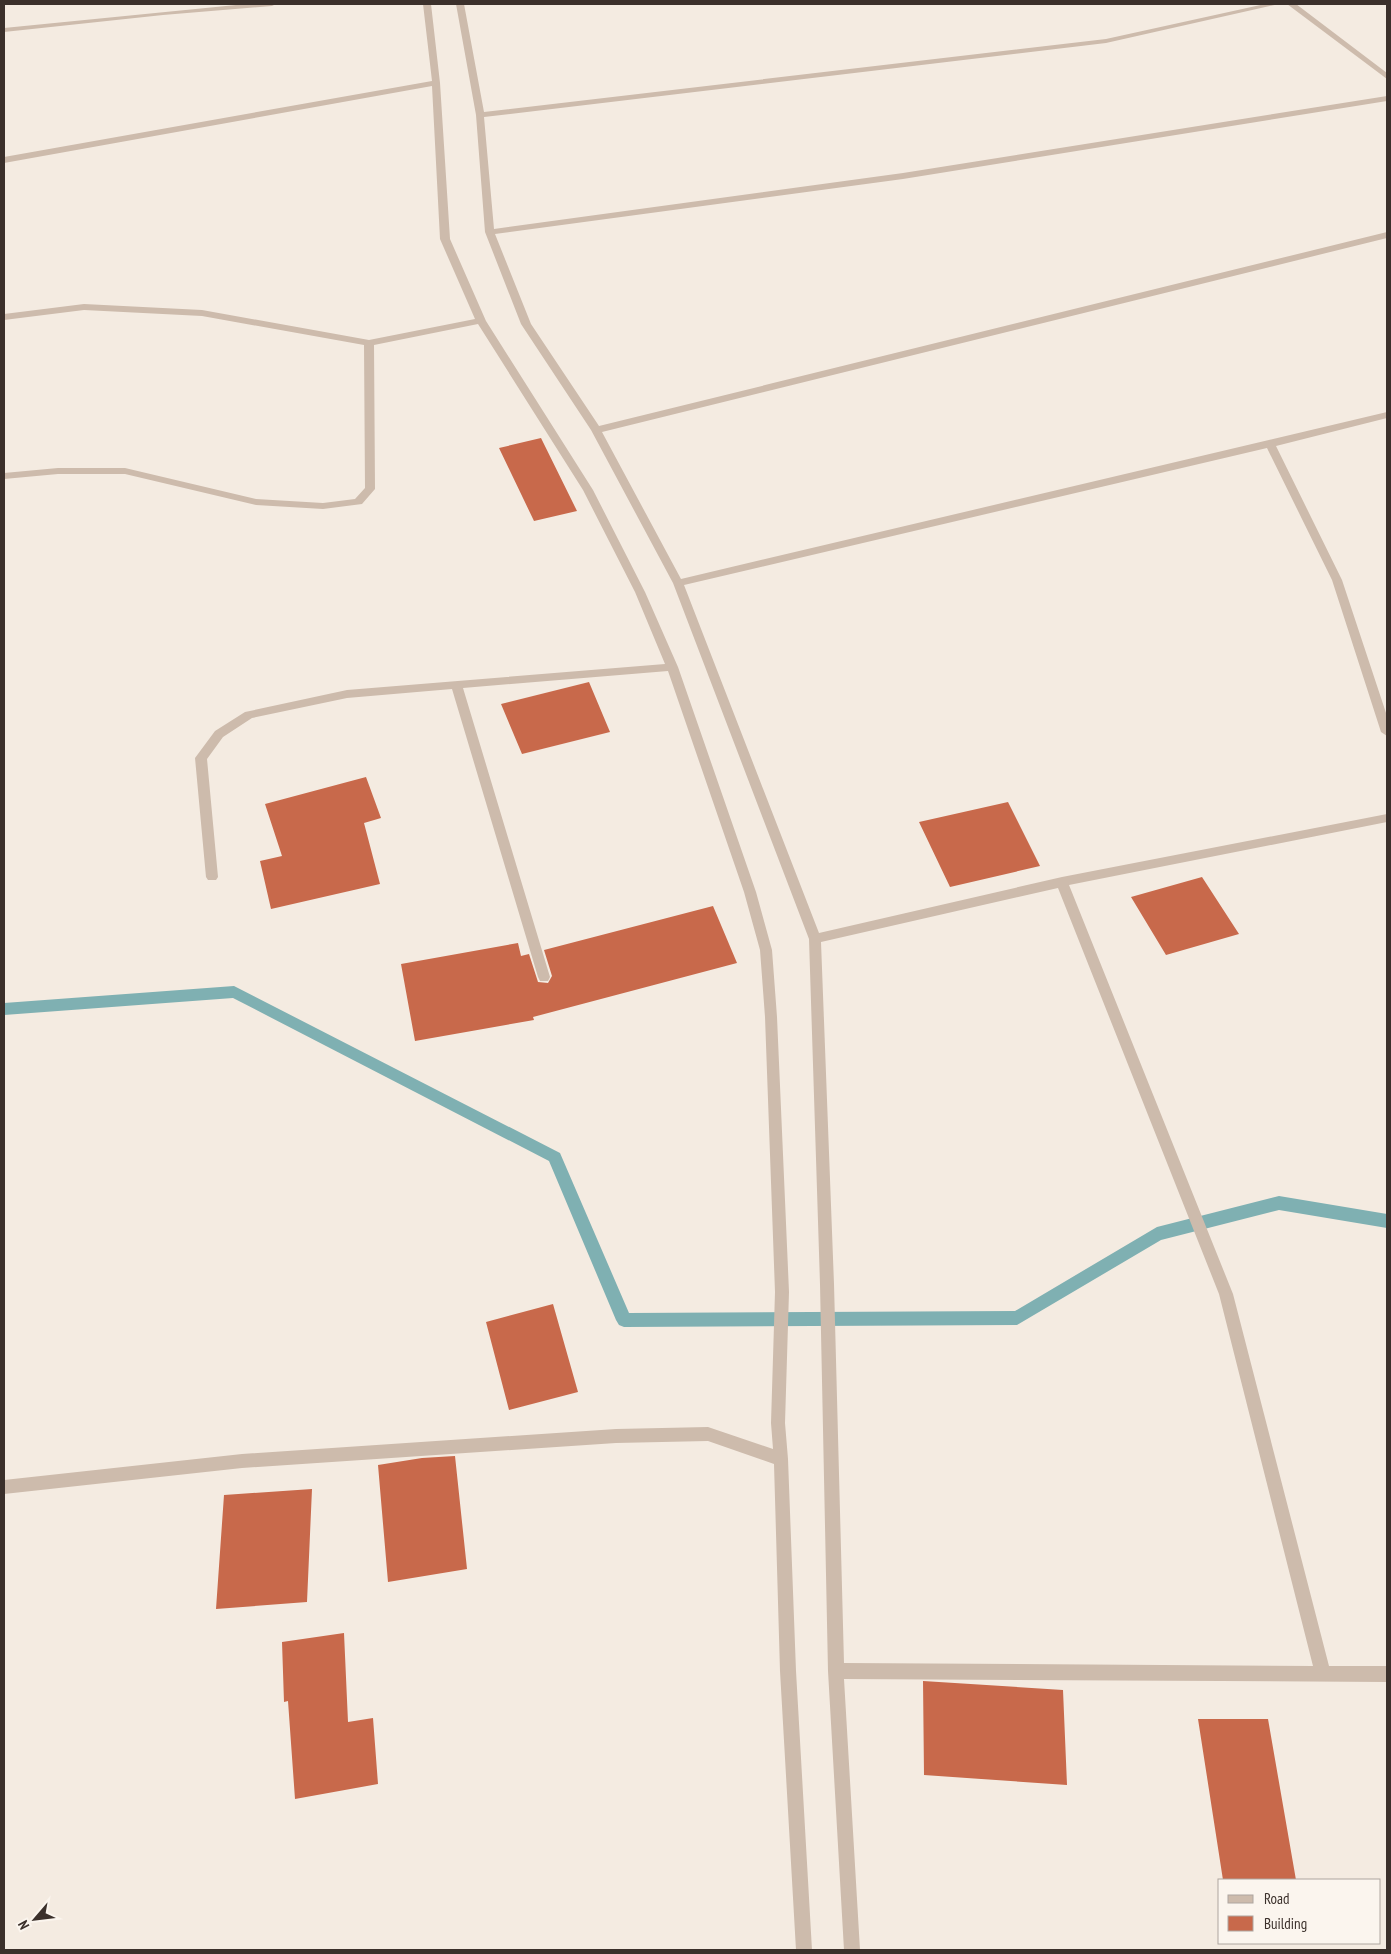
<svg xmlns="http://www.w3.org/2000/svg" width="1391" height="1954" font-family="'PT Sans Narrow',sans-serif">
  <rect width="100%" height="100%" fill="#f4ebe1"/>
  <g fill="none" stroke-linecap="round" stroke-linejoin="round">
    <path fill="#7fb0b2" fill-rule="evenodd" d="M234,986L560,1153L629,1313L1015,1311L1157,1227L1279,1196L1387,1214V1228L1279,1210L1161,1240L1017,1325L624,1327L619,1325L616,1320L549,1161L233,998L4,1015V1003Z"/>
  </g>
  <path fill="#c8694b" d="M541,438L577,511L534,521L499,448Z
    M589,682L610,732L522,754L501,704Z
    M366,777L381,818L364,823L380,884L271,909L260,861L282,856L265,804Z
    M1008,802L1040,866L950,887L919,822Z
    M1202,877L1239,934L1166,955L1131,897Z
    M713,906L737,963L533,1017L534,1020L415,1041L401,964L518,943L521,956L529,954L538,982L548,983L552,976L544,950Z
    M553,1304L578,1392L509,1410L486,1322Z
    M455,1456L467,1569L388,1582L378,1465L422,1458Z
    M312,1489L307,1602L216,1609L224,1495Z
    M344,1633L348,1722L373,1718L378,1784L295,1799L288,1701L284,1702L282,1642Z
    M923,1681L1063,1690L1067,1785L924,1775Z
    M1198,1719H1268L1296,1880H1223Z"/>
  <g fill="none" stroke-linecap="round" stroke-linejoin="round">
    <path fill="#cdbbac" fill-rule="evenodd" d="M246,4H276L272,6L163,15L4,32V28Z
      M423,4H431L440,83L450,239L486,321L593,490L645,592L678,667L756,892L772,950L777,1017L789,1292L785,1423L788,1459L796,1671L812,1950H796L780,1671L774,1464L708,1441L616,1443L242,1468L4,1494V1480L242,1454L616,1429L708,1427L773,1449L771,1423L775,1292L765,1017L760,950L744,892L668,671L463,688L550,977L548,981H540L538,977L452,689L347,698L252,718L223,737L207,759L218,877L216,880H208L206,877L195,758L215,731L245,712L347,690L665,664L635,592L583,490L478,324L374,345L375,489L362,504L323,509L256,505L125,474H58L4,479V473L58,468H125L256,499L323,503L355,499L365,488L364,345L202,316L84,310L4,320V314L84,304L202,310L369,340L475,319L440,239L432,86L4,163V157L432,81Z
      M456,4H464L484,112L1106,39L1265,4H1279L1106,43L484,117L494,229L903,173L1387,96V101L903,179L495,234L531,324L599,426L1387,232V238L602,432L681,579L1387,412V418L1276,446L1342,580L1387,716V736L1381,732L1332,580L1267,448L684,585L819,933L1062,877L1387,814V822L1069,885L1233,1294L1329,1666H1387V1682L844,1679L860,1950H844L828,1671L820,1284L809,939L673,583L591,430L521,324L485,232L476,115ZM1058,888L1219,1294L1313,1666L844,1663L834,1284L821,942Z
      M1287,4H1296L1387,73V79Z"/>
  </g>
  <rect width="1391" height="1954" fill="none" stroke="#3b302b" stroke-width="10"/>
  <rect x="1218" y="1879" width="162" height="65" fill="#fbf5ee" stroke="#aea6a0"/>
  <rect x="1228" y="1895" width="25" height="8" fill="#cdbbac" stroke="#aea6a0"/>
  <text x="1264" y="1904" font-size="15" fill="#3b302b">Road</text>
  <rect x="1228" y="1916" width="25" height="15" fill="#c8694b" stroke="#aea6a0"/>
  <text x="1264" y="1929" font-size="15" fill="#3b302b">Building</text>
  <g transform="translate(35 1919) rotate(242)" stroke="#fbf5ee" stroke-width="4" paint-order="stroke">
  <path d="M0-4L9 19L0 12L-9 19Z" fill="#3b302b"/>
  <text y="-8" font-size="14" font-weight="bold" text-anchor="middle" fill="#3b302b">N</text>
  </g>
</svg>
